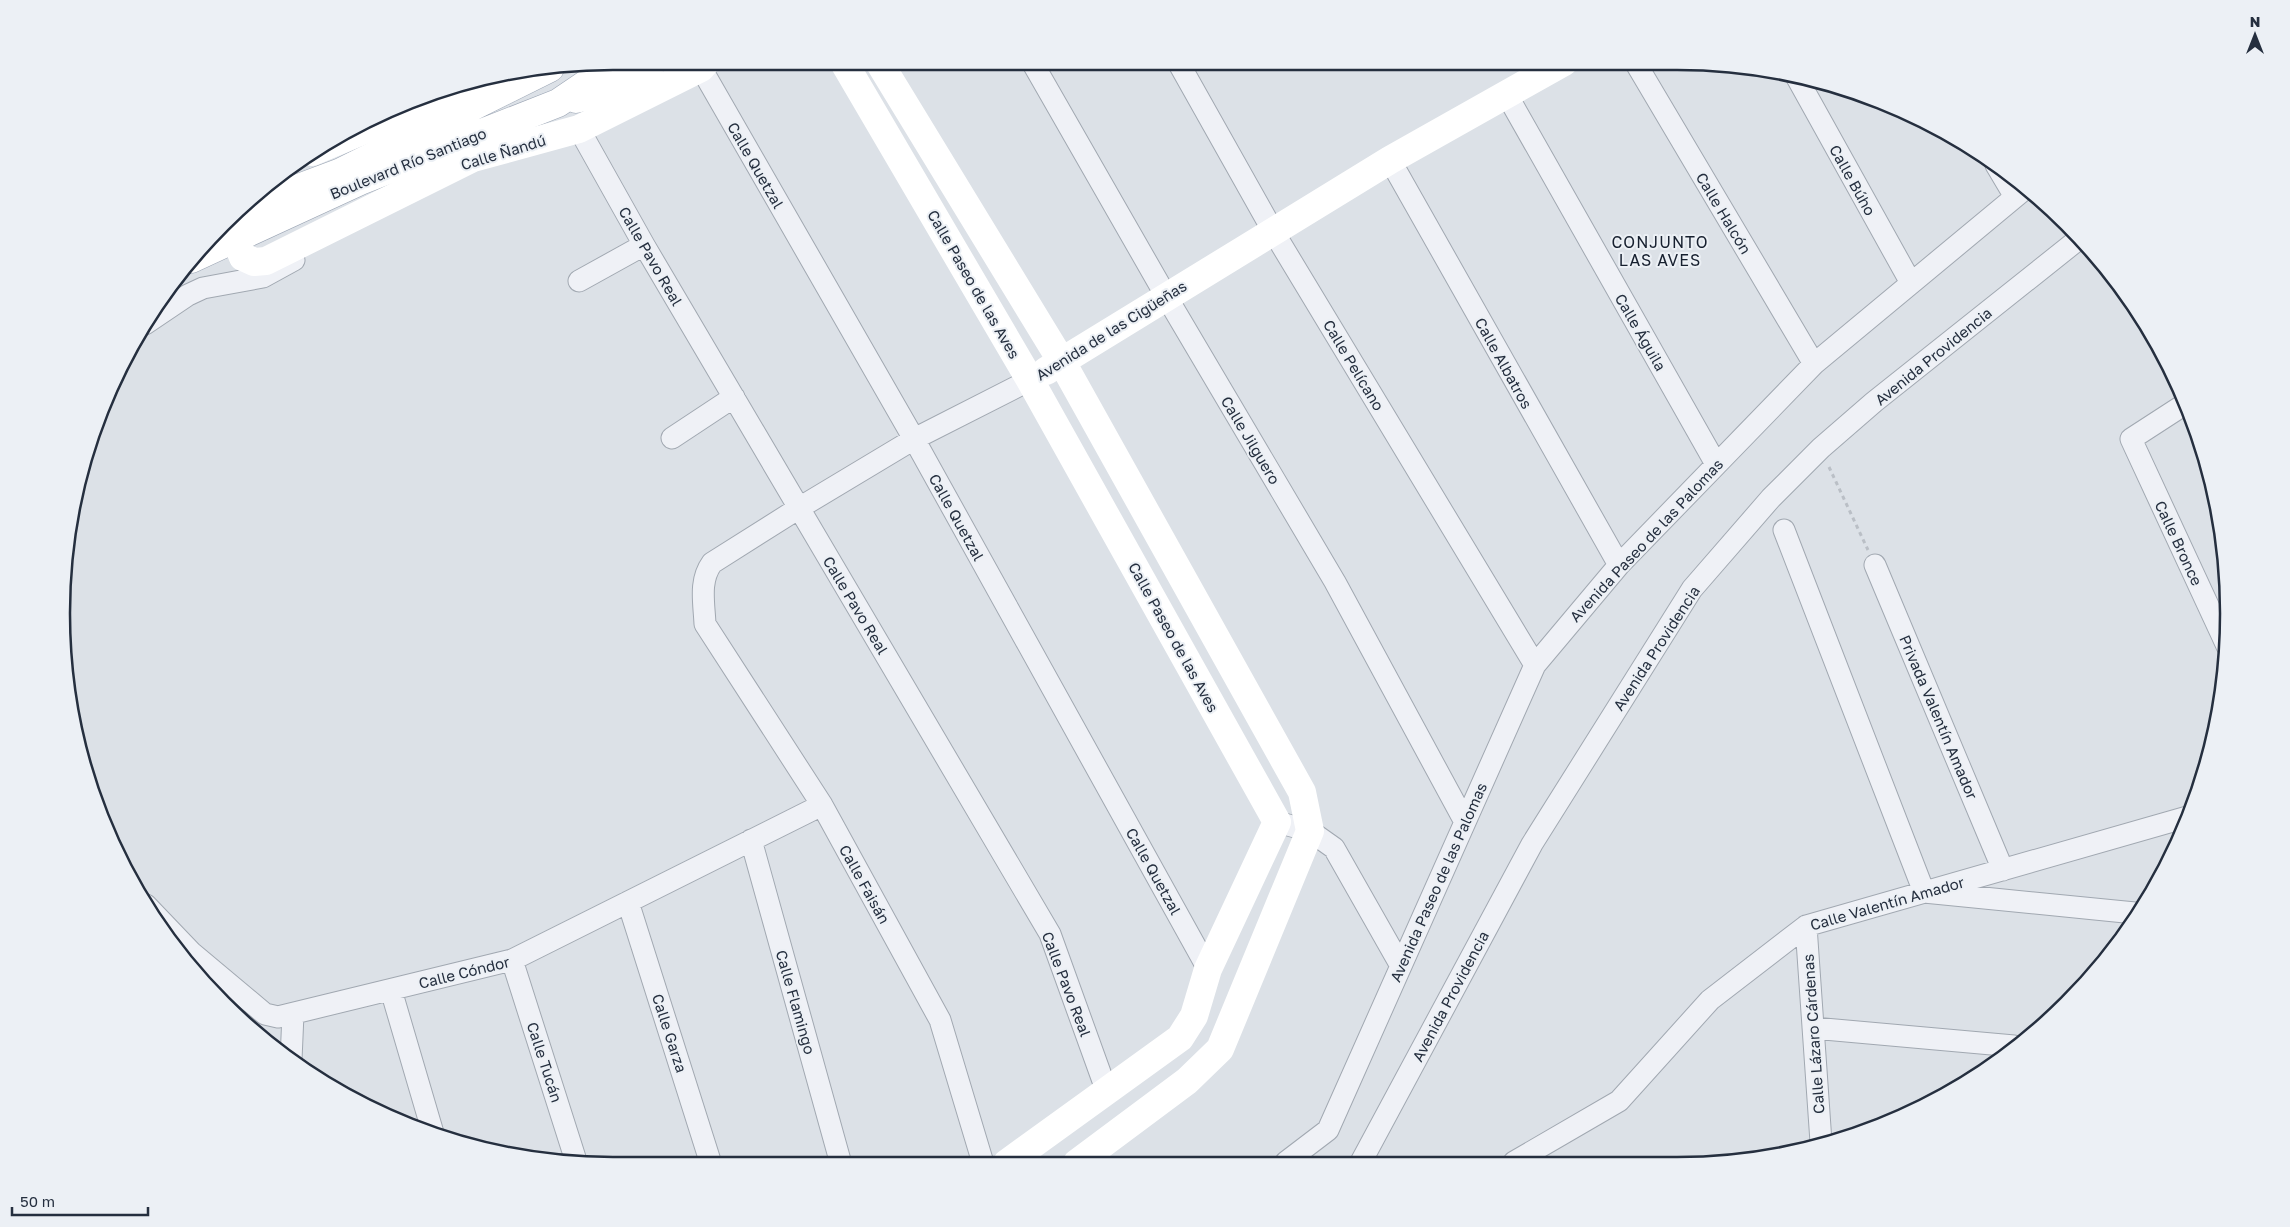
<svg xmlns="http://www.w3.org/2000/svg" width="2290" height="1227" font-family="'Golos Text',sans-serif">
  <rect width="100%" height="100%" fill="#dce1e7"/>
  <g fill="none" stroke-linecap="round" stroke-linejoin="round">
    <defs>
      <path id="street" d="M1032,62L1166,296L1335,582L1465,822
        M1178,62L1273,231L1535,665
        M1635,62L1814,364
        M701,68L914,439L1208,969
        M1796,76L1911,283
        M1507,95L1716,464
        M579,129L644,245L1050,934L1107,1092
        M1390,160L1619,565
        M1996,165L2015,197
        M579,281L644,245
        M145,324L188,295L203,288L263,277L294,260
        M2185,404L2131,439L2227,646
        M672,438L734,397
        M1784,530L1924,892L2135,913
        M1875,565L2003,870
        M1277,822L1310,831L1334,848L1401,966
        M751,840L841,1164
        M628,902L711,1164
        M146,905L191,952L265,1014L278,1017L512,960L822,805
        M1806,926L1821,1142
        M512,960L577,1164
        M391,990L433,1133
        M1813,1028L2014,1046
        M291,1060L293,1014
        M1286,1162L1328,1130L1535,665L1619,565L1814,364L2026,188
        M1361,1162L1532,844L1692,589L1771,498L1821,448L1874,402L2080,238
        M1514,1162L1619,1101L1710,1000L1806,926L2187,817
        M983,1163L940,1020L822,805L705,624C704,602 699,581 712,563L799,508L914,439L1030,380"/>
      <path id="primary" d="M576,99L611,90L622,85L654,61
        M237,213L256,204L341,172L550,68
        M191,259L360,181L558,103L620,61"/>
    </defs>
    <use href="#street" stroke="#a1a8b1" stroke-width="23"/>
    <use href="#primary" stroke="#9ba5b4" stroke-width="29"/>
    <path stroke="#babfc6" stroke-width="3" stroke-dasharray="4 4" stroke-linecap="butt" d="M1829,467L1868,550"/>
    <use href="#street" stroke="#eff1f6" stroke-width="21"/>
    <path stroke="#fff" stroke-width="28" d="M843,61L1030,380L1277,822L1208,969L1194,1016L1180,1038L1007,1163
      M879,62L1062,362L1302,792L1310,831L1220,1049L1187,1081L1077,1163
      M312,152L419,107L471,87L521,81
      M243,257L254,262L266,261L473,158L579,129L701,68L707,61
      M1046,371L1390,160L1564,62"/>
    <use href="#primary" stroke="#fff" stroke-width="28"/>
    <path stroke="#fff" stroke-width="28" d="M227,222L243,257"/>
  </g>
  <g text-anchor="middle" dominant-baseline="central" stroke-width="4" stroke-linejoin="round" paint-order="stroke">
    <g font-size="15" fill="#252f3f" stroke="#ecf0f5">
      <text transform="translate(503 152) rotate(-17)">Calle Ñandú</text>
      <text transform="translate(408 163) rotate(-22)">Boulevard Río Santiago</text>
      <text transform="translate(756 165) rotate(60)">Calle Quetzal</text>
      <text transform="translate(1853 180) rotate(61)">Calle Búho</text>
      <text transform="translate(1724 213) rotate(59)">Calle Halcón</text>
      <text transform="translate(651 256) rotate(60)">Calle Pavo Real</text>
      <text transform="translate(974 284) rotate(60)">Calle Paseo de las Aves</text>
      <text transform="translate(1111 330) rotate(-32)">Avenida de las Cigüeñas</text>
      <text transform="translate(1641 332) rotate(60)">Calle Águila</text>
      <text transform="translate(1933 356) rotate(-39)">Avenida Providencia</text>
      <text transform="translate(1504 363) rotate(61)">Calle Albatros</text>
      <text transform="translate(1354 365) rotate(59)">Calle Pelícano</text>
      <text transform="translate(1251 440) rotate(59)">Calle Jilguero</text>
      <text transform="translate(957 517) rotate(61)">Calle Quetzal</text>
      <text transform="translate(1646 540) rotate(-47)">Avenida Paseo de las Palomas</text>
      <text transform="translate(2179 543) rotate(65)">Calle Bronce</text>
      <text transform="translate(856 605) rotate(59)">Calle Pavo Real</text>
      <text transform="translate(1174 637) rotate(61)">Calle Paseo de las Aves</text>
      <text transform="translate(1656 648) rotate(-57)">Avenida Providencia</text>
      <text transform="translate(1939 717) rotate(67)">Privada Valentín Amador</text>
      <text transform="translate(1154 871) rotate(61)">Calle Quetzal</text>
      <text transform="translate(1438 882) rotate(-66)">Avenida Paseo de las Palomas</text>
      <text transform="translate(865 884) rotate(61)">Calle Faisán</text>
      <text transform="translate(1887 903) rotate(-16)">Calle Valentín Amador</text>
      <text transform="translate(464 972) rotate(-14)">Calle Cóndor</text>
      <text transform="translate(1067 984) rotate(69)">Calle Pavo Real</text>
      <text transform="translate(1450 996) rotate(-62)">Avenida Providencia</text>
      <text transform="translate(796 1002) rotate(74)">Calle Flamingo</text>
      <text transform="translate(670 1033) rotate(72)">Calle Garza</text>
      <text transform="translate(1813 1034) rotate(-94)">Calle Lázaro Cárdenas</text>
      <text transform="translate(545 1062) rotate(72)">Calle Tucán</text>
    </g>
    <g font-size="16" letter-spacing="1" fill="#17202f" stroke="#ecf0f5">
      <text x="1660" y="242">CONJUNTO<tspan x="1660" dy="18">LAS AVES</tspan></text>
    </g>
  </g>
  <path d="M0 0H2290V1227H0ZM613 70H1677A543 543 0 0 1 2220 613V614A543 543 0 0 1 1677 1157H613A543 543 0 0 1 70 614V613A543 543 0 0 1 613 70Z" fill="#ecf0f5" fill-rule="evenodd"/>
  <path fill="none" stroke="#252f3f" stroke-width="2.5" d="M613 70H1677A543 543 0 0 1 2220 613V614A543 543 0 0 1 1677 1157H613A543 543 0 0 1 70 614V613A543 543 0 0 1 613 70Z"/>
  <g transform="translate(2255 35)" stroke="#ecf0f5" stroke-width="4" paint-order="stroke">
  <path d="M0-4L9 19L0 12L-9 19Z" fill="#252f3f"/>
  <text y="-8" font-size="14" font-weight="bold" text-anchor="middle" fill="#252f3f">N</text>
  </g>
  <path d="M12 1207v8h136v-8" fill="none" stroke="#252f3f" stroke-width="2.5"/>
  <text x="20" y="1207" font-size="15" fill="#252f3f" stroke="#ecf0f5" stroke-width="4" paint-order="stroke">50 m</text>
</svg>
